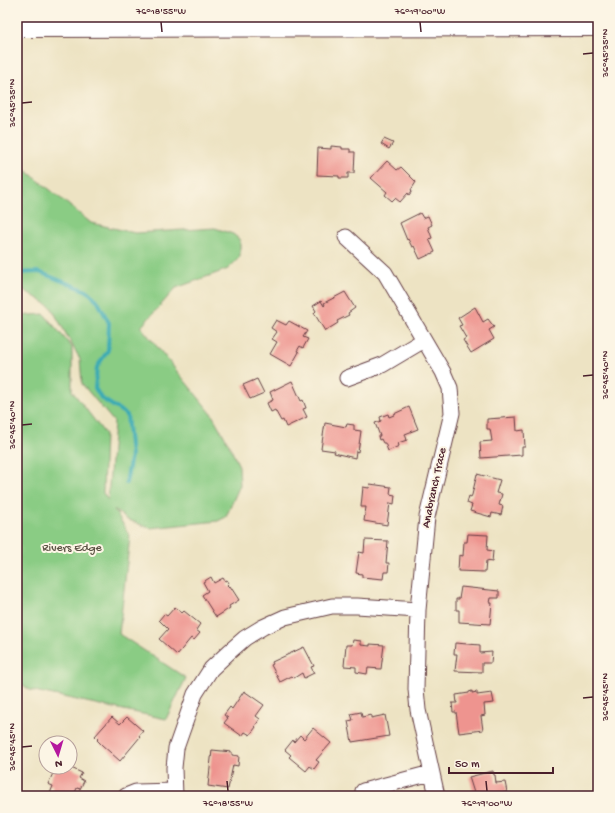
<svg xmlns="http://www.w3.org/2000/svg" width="615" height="813" font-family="'Gochi Hand',sans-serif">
  <rect width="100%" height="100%" fill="#fcf5e5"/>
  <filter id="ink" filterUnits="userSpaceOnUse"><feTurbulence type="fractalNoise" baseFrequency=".025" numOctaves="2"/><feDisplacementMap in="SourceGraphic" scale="8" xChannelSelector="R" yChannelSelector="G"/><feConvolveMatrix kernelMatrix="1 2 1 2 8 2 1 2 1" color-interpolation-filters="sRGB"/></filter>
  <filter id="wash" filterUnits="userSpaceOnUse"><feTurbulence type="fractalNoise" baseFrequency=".012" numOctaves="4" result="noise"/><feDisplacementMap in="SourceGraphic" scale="16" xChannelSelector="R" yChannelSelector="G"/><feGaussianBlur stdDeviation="0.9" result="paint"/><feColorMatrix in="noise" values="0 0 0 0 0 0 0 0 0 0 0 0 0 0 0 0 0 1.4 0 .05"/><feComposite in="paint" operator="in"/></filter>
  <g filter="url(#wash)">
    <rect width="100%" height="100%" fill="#ede3c3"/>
    <path fill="#8acc84" stroke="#6a7658" d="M17,163L91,223L135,233L215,228L233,234L240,240V257L228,269L176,288L141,327L211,413L227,441L239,466L240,485L226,517L218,521L150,528L126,519L114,509L130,536L119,634L186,678L166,719L30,690L17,681L18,316L44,314L72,347V391L105,434L103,493L108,500L114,422L82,384L80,359L51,307L24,290L17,294Z"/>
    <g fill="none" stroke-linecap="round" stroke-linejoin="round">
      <path stroke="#3aabb4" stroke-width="4" d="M17,273L39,272L87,291L97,300L109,323L108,350L97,367L95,388L101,398L127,415L131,456L126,483"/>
    </g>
    <g id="blocks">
      <path fill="#ee948f" d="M384,139L393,143L389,149L381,144Z
        M331,146L342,147V149H350V152H355L354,173H348V178H339V176L317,175L318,148L331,149Z
        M387,161L397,170L401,167L416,182L411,190L412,191L409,195L408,193L400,202L395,198L392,201L385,195L387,192L371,178Z
        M420,213L423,218L428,216L432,225L428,227L432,238L429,239L435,252L420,259L414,246L412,247L408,239L407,240L400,223Z
        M345,292L355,308L348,313L349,315L337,321L338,323L325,331L314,313L316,311L313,306L321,301L324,306L325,305L324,303Z
        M475,307L483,322L488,319L494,327L489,330L494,339L471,353L463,340L466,338L459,326L462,325L458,318Z
        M276,320L286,325L289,321L307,331L303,337L308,339L303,348L300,346L297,351L299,352L291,366L270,354L277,342L272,339L277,332L271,328Z
        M257,379L264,393L250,399L243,385Z
        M292,381L301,401L303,400L306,408L303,409L307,417L286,427L283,420L281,421L275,410L271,412L267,403L273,400L270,392Z
        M409,407L418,429L405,434L407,440L398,443L399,446L388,451L385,443H383L381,439L379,440L378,436H380L375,423L381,421L380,417L388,414L389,417L394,415V414Z
        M516,417L517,431L524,430L525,447H522V455L481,458L480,442L492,441L490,429H487V419Z
        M325,423L346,427L347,424L354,425V430L361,431L358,452L356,451L355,458L334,453L335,451L321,449Z
        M477,474L500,480L496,493L502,494L499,505L503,506L501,515L492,513L491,517L470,511L472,505L467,503L469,496L471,497L472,495Z
        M370,484L391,487L390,494L395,495L394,504L390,503L387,525L364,521L366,507H361L363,487L369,488Z
        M468,534L488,535L487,550L493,551L492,562L486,561L485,572L458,571L459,555L463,556L464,542H467Z
        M365,540L388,541L386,563H389L388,572H384L383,579L362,577V574L356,573L359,552L364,553Z
        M211,577L214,583L223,578L225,581L227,580L229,583L227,585L229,587L230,586L239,600L229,606L230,608L224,612L216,617L202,595L208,591L203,582Z
        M461,587L499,591V598H491L490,603H492L490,624L459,622V610H456V599H459Z
        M175,607L182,613L184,611L200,624L196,630L200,633L194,640L191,638L177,655L159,639L168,629L159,620L164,614L167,616Z
        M353,640L361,641V645L370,646V644L384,645L381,669L368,668L367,674L356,672V667L344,666L346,645H352Z
        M455,643L480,645V653L492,652L491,663H482V672L455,671L457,654H454Z
        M304,647L314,666L311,667L314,673L304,678L302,673L294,678L292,676L280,682L271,665L273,664L272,662Z
        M244,691L264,705L256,716L260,719L255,726L256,727L250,735L245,732L242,736L224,723L228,718L224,715L230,707L232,709Z
        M472,691V693L477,692V695L492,693L494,703L484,704L485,715L481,716L483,730L459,733L456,712H453L452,703H457L456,695L469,693V692Z
        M361,712L362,717L371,715V718L385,715L389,736L352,742L348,721L353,720L351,714Z
        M112,717L120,724L127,717L143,731L139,736L140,737L120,761L102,745L97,740L98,739L95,736Z
        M313,728L331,743L316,760L319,762L314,769L310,766L306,771L289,757L291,755L285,750L293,740L294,742L300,735L304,739Z
        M212,750L232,752V755L239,756L238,766L233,765L228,789L208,786Z
        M56,767L61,768L69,767L82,773L79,778L84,781L80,789L77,788L74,795H71L74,796H49L53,786L48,784Z
        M493,771L494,775H495L496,783L505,782L507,792L502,793V796H475L469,777Z"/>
    </g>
  </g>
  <g filter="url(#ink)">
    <use href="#blocks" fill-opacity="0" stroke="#623c42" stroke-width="1"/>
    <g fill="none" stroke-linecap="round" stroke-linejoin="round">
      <defs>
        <path id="street" d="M346,237L385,273L443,372L450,388L452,413L427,517L418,610L416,689L418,710L437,796
          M347,378L382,365L424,340
          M363,791L431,773
          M126,796L136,792L175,791
          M175,796L174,768L176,748L195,694L211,669L229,652L245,638L263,627L285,617L332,606H357L418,610"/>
        <path id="highway" d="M17,26L598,25"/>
      </defs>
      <use href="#street" stroke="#623c42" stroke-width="17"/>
      <use href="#highway" stroke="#623c42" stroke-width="24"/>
      <use href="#street" stroke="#fff" stroke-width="15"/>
      <use href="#highway" stroke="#fff" stroke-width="22"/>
    </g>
  </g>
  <path fill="none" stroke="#4a1f2b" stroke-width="1.5" d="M161,22L162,32M420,22L421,32M583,54L593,53M22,103L32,102M583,376L593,375M22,425L32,424M583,698L593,697M22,747L32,746M227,781L228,791M486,781L487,791"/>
  <g text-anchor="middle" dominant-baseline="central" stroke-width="4" stroke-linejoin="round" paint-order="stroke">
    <g font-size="12" fill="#4a1f2b" stroke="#fcf5e5">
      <text transform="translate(435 488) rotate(-78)">Anabranch Trace</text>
    </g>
    <g font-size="12" fill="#5d5346" stroke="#fcf5e5">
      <text x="72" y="549">Rivers Edge</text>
    </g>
  </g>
  <rect width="615" height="813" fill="none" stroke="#fcf5e5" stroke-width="44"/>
  <g transform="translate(58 755) rotate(175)"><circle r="19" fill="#fcf5e5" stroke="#b59f9b"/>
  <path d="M0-3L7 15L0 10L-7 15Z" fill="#b5179e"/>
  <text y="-6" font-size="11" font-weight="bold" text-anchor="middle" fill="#4a1f2b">N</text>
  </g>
  <path d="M449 767v6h104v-6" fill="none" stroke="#4a1f2b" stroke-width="2"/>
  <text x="455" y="767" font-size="12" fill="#4a1f2b" stroke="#fcf5e5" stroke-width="3" paint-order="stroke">50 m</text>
  <rect x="22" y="22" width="571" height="769" fill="none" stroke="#4a1f2b" stroke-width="1.5"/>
  <g font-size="10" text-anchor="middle" fill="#4a1f2b">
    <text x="161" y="14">76°18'55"W</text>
    <text x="420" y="14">76°19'00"W</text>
    <text transform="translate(604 53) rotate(-90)" y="4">36°45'35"N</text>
    <text transform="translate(11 103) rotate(-90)" y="4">36°45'35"N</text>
    <text transform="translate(604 375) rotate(-90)" y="4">36°45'40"N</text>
    <text transform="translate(11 425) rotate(-90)" y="4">36°45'40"N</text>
    <text transform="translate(604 697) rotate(-90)" y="4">36°45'45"N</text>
    <text transform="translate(11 747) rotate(-90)" y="4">36°45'45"N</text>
    <text x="228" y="806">76°18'55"W</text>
    <text x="487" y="806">76°19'00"W</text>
  </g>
</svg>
